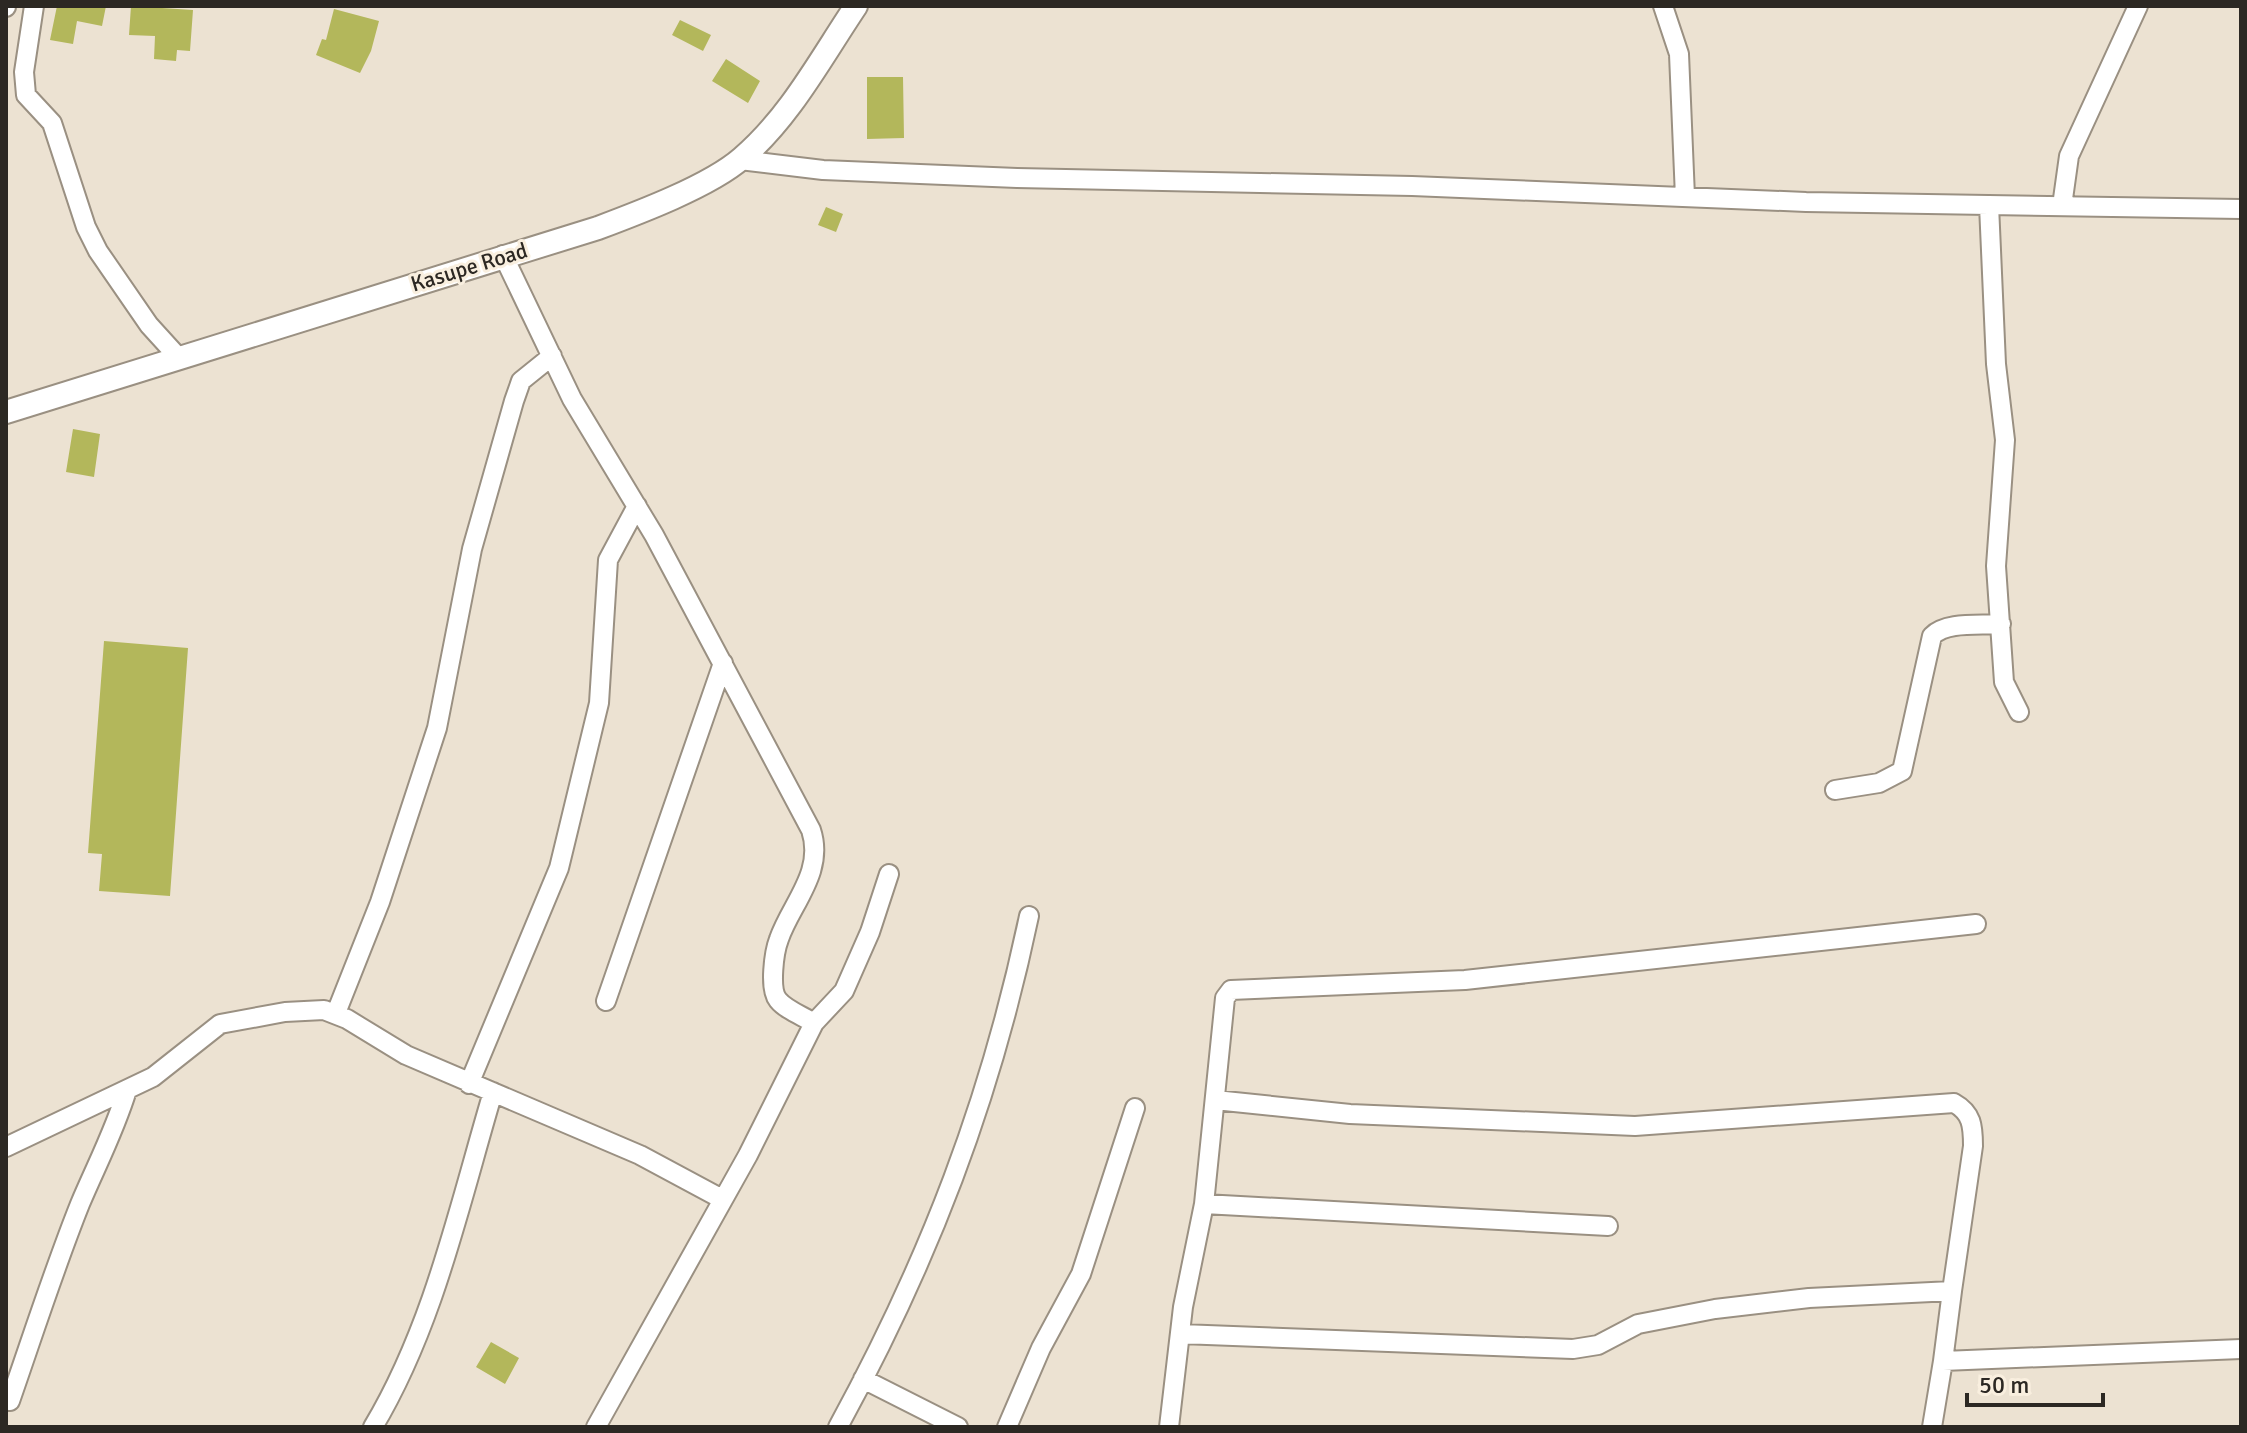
<svg xmlns="http://www.w3.org/2000/svg" width="2247" height="1433" font-family="Signika,sans-serif">
  <rect width="100%" height="100%" fill="#ece2d2"/>
  <path fill="#b3b75b" d="M57,6H106L102,26L77,21L73,44L50,40Z
    M131,6L193,10L190,51L177,50L176,61L154,59L155,36L129,35Z
    M334,9L379,21L371,51L360,73L316,55L322,39L326,40Z
    M680,20L711,35L703,51L672,35Z
    M726,59L760,81L748,103L712,81Z
    M867,77H903L904,138L867,139Z
    M826,207L843,214L836,232L818,225Z
    M73,429L100,434L94,477L66,472Z
    M104,641L188,648L170,896L99,891L102,854L88,853Z
    M491,1342L519,1358L505,1384L476,1367Z"/>
  <g fill="none" stroke-linecap="round" stroke-linejoin="round">
    <defs>
      <path id="minor" d="M34,6L24,72L26,95L52,123L86,227L98,251L149,325L179,358
        M1663,6L1679,54L1685,197
        M6,7V6
        M740,160L823,170L1017,178L1412,186L1806,202L2241,209
        M1989,205L1996,364L2005,440L1996,566L2004,682L2019,712
        M2062,206L2069,156L2138,6
        M503,255L572,399L654,535L811,830C825,872 791,904 779,939C774,952 769,989 778,1000C786,1010 803,1016 814,1023
        M1835,790L1879,783L1902,771L1932,636C1947,621 1980,626 2001,624
        M606,1001L723,663
        M336,1013L380,902L437,728L472,549L514,401L521,381L552,356
        M469,1084L559,868L599,703L608,560L637,506
        M1215,1100L1350,1114L1635,1126L1954,1103C1972,1113 1973,1126 1973,1146L1952,1291
        M6,1147L153,1077L220,1024L285,1012L324,1010L347,1019L406,1055L640,1155L722,1199
        M1204,1204L1608,1226
        M1181,1334L1573,1349L1598,1345L1638,1324L1715,1309L1809,1298L1952,1291L1943,1361
        M863,1379L958,1427
        M10,1401C33,1335 54,1269 80,1204C96,1166 115,1130 127,1090
        M373,1427C434,1325 459,1206 493,1092
        M596,1427L748,1155L814,1023L844,991L870,932L889,874
        M838,1427C929,1260 990,1102 1029,916
        M1007,1427L1041,1348L1081,1274L1135,1108
        M1169,1427L1183,1307L1204,1204L1225,998L1231,990L1465,980L1976,924
        M1932,1427L1943,1361L2241,1349"/>
      <path id="tertiary" d="M6,412L598,228C638,213 710,186 742,158C790,117 821,58 856,6"/>
    </defs>
    <use href="#minor" stroke="#9a9082" stroke-width="22"/>
    <use href="#tertiary" stroke="#9a9082" stroke-width="26"/>
    <use href="#minor" stroke="#fff" stroke-width="18"/>
    <use href="#tertiary" stroke="#fff" stroke-width="22"/>
  </g>
  <g text-anchor="middle" dominant-baseline="central" stroke-width="6" stroke-linejoin="round" paint-order="stroke">
    <g font-size="22" fill="#2c2823" stroke="#f9efdf">
      <text transform="translate(469 267) rotate(-17)">Kasupe Road</text>
    </g>
  </g>
  <rect width="2247" height="1433" fill="none" stroke="#2c2823" stroke-width="16"/>
  <path d="M1967 1393v12h136v-12" fill="none" stroke="#2c2823" stroke-width="4"/>
  <text x="1979" y="1393" font-size="24" fill="#2c2823" stroke="#f9efdf" stroke-width="6" paint-order="stroke">50 m</text>
</svg>
